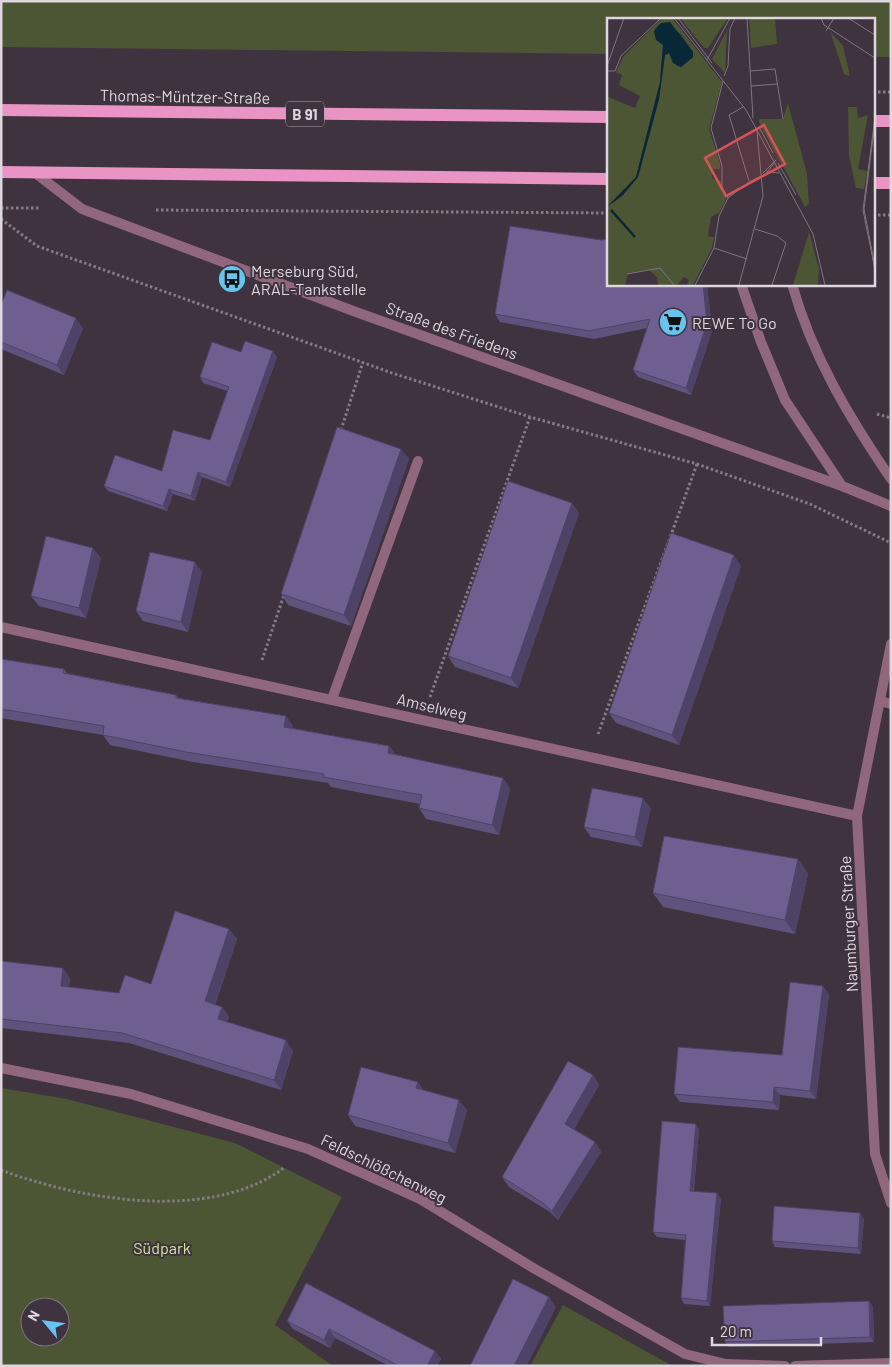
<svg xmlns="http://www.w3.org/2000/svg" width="892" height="1367" font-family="Barlow,sans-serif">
  <rect width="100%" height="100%" fill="#3e333f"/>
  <path fill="#4c5534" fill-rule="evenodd" d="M1,1H891V57H873V19H608V54L1,47Z
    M1,1088L67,1099L235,1143L342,1197L275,1325L333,1366H1ZM30,1307H60V1337H30Z
    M563,1305L669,1364L677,1366H530Z"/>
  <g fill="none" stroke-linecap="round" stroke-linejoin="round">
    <path stroke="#847b85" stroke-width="3" stroke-dasharray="2.5 2.5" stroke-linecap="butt" d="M873,92H891
      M1,208H40
      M156,210L608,213
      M873,215H891
      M1,219L37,246L392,373L530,417L697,464L810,504L891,543
      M877,414L891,418
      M341,430L363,362
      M262,660L284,595
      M430,697L530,417
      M598,734L697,464
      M1,1170C81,1200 212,1223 285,1167"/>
    <path stroke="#91677e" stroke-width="10" d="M332,699L418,461
      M880,701L891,704"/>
    <path stroke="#91677e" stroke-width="10" d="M1,627L857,816
      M891,644L857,816L875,1154L891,1203
      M1,1068L131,1094L308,1149L420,1199L535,1269L685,1354L726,1364L785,1366
      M795,1366L891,1363"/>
    <path stroke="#91677e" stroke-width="10" d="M34,172L82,209L356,312L842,486L891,506
      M741,284L761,342L785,400L842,486
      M792,284C812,356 849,417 891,479"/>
    <path stroke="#e994c4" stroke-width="12" d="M1,110L608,117
      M873,121H891
      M1,172L608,179
      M873,183H891"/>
  </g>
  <path fill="#5f527d" d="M608,284H707L712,331L691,395L638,377L633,370L647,328L594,339L500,322L495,314Z
    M1,305L83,328L64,375L1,349Z
    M241,352L277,357L230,487L202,477L195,501L173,494L167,511L108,491L104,486L162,471L210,440L227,391L203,383L200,377Z
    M401,449L409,459L351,626L288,605L281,594Z
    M579,513L518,688L455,667L448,656Z
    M101,558L86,618L39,606L31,596Z
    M741,566L679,745L616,723L609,713Z
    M202,572L188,632L143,621L136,611Z
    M1,659L64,669L67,673L176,695L179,698L286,716L293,726L292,728L389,746L396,755L503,778L510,789L499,835L426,819L419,808L420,804L331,787L328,783L193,762L110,745L103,735L1,718Z
    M651,808L642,847L591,837L584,827Z
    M798,859L808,874L795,934L663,907L653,893Z
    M229,929L237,939L215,1005L222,1007L229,1017L227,1022L293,1051L281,1090L129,1043L1,1028V961L70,978L69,987L119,993L151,984Z
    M829,994L816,1099L780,1095L779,1110L680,1102L674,1094L782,1055Z
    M593,1075L599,1085L574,1129L595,1142L601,1152L558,1220L550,1212L509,1187L502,1177Z
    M418,1082L423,1090L467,1110L455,1153L355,1126L348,1115Z
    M699,1129L694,1191L721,1199L710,1306L684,1304L681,1298L685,1240L657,1237L653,1232Z
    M860,1213L864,1219L861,1254L775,1247L772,1241Z
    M869,1301L873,1307L874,1342L729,1347L725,1342Z
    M287,1321L435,1351L441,1359L437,1366H389L335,1338L330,1348L293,1329Z"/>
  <path fill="#4e4266" d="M703,284H707L712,331L691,395L686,388Z
    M76,318L83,328L64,375L57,365Z
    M273,351L277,357L230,487L226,482Z
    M401,449L409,459L351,626L344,615Z
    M198,472L202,477L195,501L191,496Z
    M169,489L173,494L167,511L163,506Z
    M572,503L579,513L518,688L511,678Z
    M93,548L101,558L86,618L79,608Z
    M734,555L741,566L679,745L672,735Z
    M195,562L202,572L188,632L181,622Z
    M286,716L293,726L291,737L284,727Z
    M389,746L397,756L388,753Z
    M503,778L510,789L499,835L492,825Z
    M643,798L651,808L642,847L635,837Z
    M798,859L808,874L795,934L785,920Z
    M229,929L237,939L212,1012L205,1001Z
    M63,968L70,978L68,996L61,986Z
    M823,986L829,994L816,1099L810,1091Z
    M222,1007L229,1017L225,1029L218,1019Z
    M286,1040L293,1051L281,1090L274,1080Z
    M593,1075L599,1085L572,1133L565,1124Z
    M418,1082L425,1092L416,1088Z
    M774,1087L780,1095L779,1110L773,1102Z
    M459,1100L467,1110L455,1153L448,1143Z
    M696,1124L699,1129L693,1196L690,1191Z
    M595,1142L601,1152L558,1220L552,1211Z
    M717,1193L721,1199L710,1306L707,1301Z
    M860,1213L864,1219L861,1254L858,1248Z
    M549,1297L556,1307L527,1366H514Z
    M869,1301L873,1307L874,1342L870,1337Z
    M329,1329L335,1338L330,1348L324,1340Z
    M435,1351L441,1359L437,1366H427Z"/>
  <path fill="#6f5f91" stroke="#4e4266" d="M510,226L601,240L608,239V284H703L707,323L686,388L633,370L650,319L589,331L495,314Z
    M7,290L76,318L57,365L1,342V305Z
    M245,341L273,351L226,482L198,472L191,496L169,489L163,506L104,486L115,455L162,471L173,430L210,440L229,387L200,377L212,342L241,352Z
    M337,427L401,449L344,615L281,594Z
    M508,481L572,503L511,678L448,656Z
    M671,533L734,555L672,735L609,713Z
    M46,536L93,548L79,608L31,596Z
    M150,552L195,562L181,622L136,611Z
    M1,659L64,669L63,673L176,695V698L286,716L284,727L389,746L388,753L503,778L492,825L419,808L422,795L323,777L324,774L186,752L103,735L104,726L1,709Z
    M592,788L643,798L635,837L584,827Z
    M664,836L798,859L785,920L653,893Z
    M175,911L229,929L205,1001L222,1007L218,1019L286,1040L274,1080L122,1033L1,1019V961L63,968L61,986L119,993L125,975L151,984Z
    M790,982L823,986L810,1091L774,1087L773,1102L674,1094L678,1047L782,1055Z
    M568,1061L593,1075L565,1124L595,1142L552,1211L543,1203L502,1177Z
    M361,1067L418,1082L416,1088L459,1100L448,1143L348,1115Z
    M662,1121L696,1124L690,1191L717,1193L707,1301L681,1298L686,1235L653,1232Z
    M774,1206L860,1213L858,1248L772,1241Z
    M513,1279L549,1297L514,1366H470Z
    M306,1283L435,1351L427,1366H399L329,1329L324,1340L287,1321Z
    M869,1301L870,1337L725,1342L723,1306Z"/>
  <defs>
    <symbol id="bus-disc" viewBox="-11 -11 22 22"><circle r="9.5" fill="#65c5ee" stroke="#3e333f"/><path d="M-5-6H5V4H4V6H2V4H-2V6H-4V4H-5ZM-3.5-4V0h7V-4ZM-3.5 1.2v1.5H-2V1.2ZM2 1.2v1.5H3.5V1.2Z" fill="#111"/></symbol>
    <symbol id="supermarket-disc" viewBox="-11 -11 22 22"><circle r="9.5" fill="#65c5ee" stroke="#3e333f"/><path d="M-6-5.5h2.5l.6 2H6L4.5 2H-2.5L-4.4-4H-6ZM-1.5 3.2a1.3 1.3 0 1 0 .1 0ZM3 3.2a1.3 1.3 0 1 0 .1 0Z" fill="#111"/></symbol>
  </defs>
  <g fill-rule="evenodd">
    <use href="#bus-disc" x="216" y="263" width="32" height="32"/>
    <use href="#supermarket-disc" x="657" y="306" width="32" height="32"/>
  </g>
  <g text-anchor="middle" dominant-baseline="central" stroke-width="4" stroke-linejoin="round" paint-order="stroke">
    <rect fill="#3e333f" stroke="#aea6af" stroke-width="1" x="286" y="101.5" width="38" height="25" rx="4"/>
    <g font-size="15" font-weight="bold" fill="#ded7df">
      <text x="305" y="114">B 91</text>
    </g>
    <g font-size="16" fill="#ded7df" stroke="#3e333f">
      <text transform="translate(185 96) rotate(1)">Thomas-Müntzer-Straße</text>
      <text transform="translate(452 330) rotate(20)">Straße des Friedens</text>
      <text transform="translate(432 706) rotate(13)">Amselweg</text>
      <text transform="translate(848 924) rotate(-93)">Naumburger Straße</text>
      <text transform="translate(384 1168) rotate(26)">Feldschlößchenweg</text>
    </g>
    <g font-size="16" fill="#ded7df" stroke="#3e333f" text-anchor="start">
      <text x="251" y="270">Merseburg Süd,<tspan x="251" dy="18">ARAL-Tankstelle</tspan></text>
      <text x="692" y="322">REWE To Go</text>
    </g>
    <g font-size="16" fill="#cfe694" stroke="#3e333f">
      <text x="162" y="1247">Südpark</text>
    </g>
  </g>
  <g transform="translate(607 18)">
    <rect width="268" height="268" fill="#3e333f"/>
    <path d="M55,0H65L115,64L102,111L113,145V151H106L105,160L114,163L119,181L113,194L104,199L101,218L107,219L105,230L86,267H80L82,262L77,259L70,267H51L50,259L42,252L21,255L18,267H0V75L1,79L28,90L33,78L12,67L15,57L9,54L16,39ZM54,5L74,16L86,34V39L74,49L70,48L63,35L58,37L52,81L31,159L16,177L1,188L29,159L53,64L56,27L48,10ZM73,0H121L101,30H97ZM142,0H168L170,26L144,30ZM125,3L120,14L118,55L105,41ZM223,13L236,28L243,58L237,56ZM181,85L200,156L202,186L198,189L152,104V101H176ZM241,89H250L251,100L261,97L251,151L260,153L257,171L249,170L242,138ZM202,214L212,251L211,267H186Z" fill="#4c5534" fill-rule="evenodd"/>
    <path d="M63,4L86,34V39L74,49L66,45L62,35L58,37L52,81L31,159L16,177L0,189L29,159L53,64L56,27L49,22L47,13L54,5Z" fill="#082838"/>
    <path fill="none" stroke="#082838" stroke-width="2.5" d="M4,192L28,219"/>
    <path fill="none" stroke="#7e757f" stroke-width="1" d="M67,0L139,92L206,216L218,267M71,0L105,45M140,0L146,100M214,0L217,7L268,40M241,0L268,17M219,13L227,0M100,42L123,0M0,48L17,0M0,53H8L14,38L54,0M143,53L168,51L176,101M117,58L121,48L123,11L128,0M116,63L104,110L115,148V169L121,180M144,68L171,66M136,89L122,97L142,163M268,99L256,192L268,252M268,104L257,191L268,249M152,109L166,135M171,145L189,177M156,155L169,142M157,158L168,144M148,211L170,218L179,225L165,267M107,230L140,241M20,256L53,250L67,267M88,267L107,230L112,198L121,180L142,164L163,154L172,155M132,267L156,178L150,113"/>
    <path fill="#d85456" fill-opacity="0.15" stroke="#d85456" stroke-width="2.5" d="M157,107L178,146L119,178L98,140Z"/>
    <rect width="268" height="268" fill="none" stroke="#ded7df" stroke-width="2.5"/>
  </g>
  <rect width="892" height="1367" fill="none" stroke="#ded7df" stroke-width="5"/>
  <g transform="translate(45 1322) rotate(299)"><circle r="24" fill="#3e333f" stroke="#7e757f"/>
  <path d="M0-4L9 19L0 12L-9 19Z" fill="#65c5ee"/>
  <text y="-8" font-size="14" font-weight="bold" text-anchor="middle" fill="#ded7df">N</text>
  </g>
  <path d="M712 1337v8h109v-8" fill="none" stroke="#ded7df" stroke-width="2.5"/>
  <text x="720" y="1337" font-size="15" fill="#ded7df" stroke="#3e333f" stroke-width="4" paint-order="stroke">20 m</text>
</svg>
